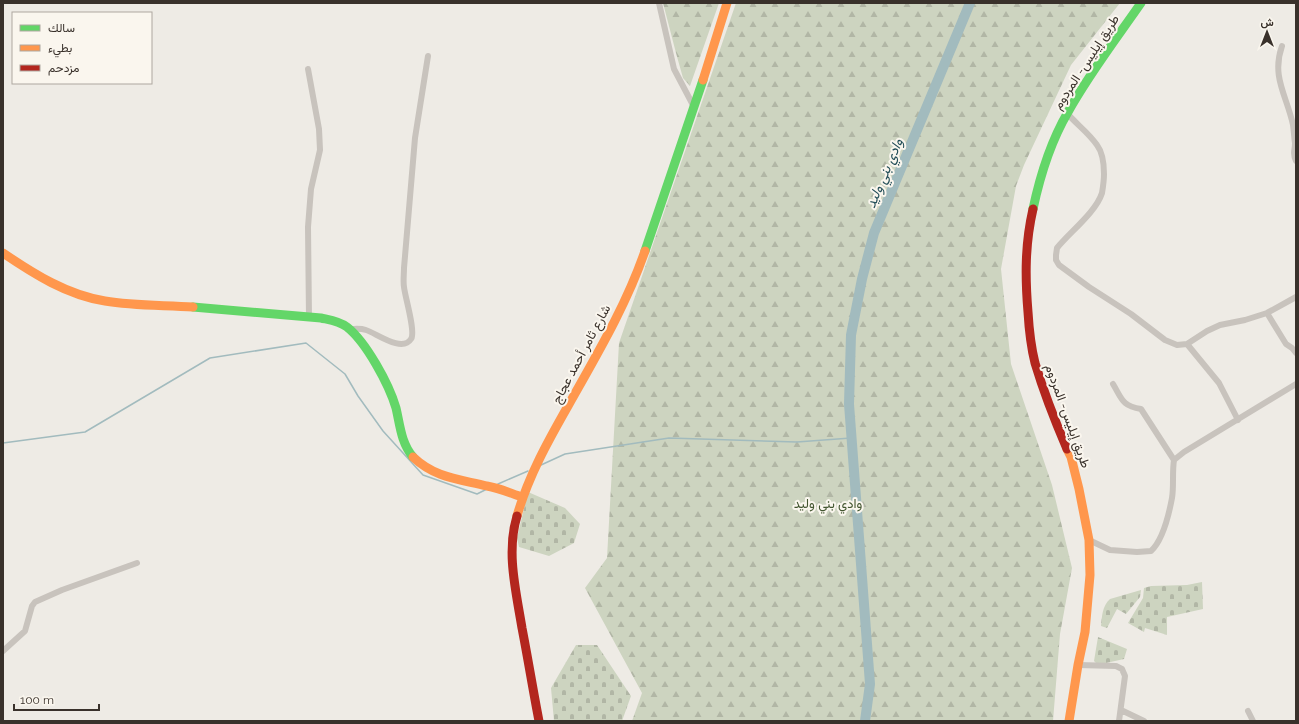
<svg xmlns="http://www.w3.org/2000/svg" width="1299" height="724" font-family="Raleway,Vazirmatn,sans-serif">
  <defs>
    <pattern id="forest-firs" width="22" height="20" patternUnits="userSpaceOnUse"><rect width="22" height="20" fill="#cdd4c0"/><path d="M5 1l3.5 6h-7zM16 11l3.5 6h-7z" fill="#b1b6a5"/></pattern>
    <pattern id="cemetery-stones" width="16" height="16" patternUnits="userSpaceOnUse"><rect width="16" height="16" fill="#cdd4c0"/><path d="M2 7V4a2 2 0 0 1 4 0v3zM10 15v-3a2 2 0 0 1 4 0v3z" fill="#b1b6a5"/></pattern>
  </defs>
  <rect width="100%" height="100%" fill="#eeebe5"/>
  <path fill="url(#forest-firs)" d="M663,3H719L690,86L683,78L676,53Z
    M736,3H1120L1071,65L1024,165L1016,186L1001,269L1011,364L1052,485L1072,568L1060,634L1053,721H632L642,693L585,588L607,558L619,343Z"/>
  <path fill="url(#cemetery-stones)" d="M528,492L565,508L580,524L574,543L549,556L519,547L517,538Z
    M1202,582L1203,609L1167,617V635L1145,628L1144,632L1128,623L1143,598L1144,588L1151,586L1187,585Z
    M1141,590L1140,597L1126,614L1117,609L1107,628L1101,626C1102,617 1102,606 1110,599Z
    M1098,637L1127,649L1124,659L1106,663H1096L1094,661Z
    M576,645H597L631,696L622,721H554L551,688Z"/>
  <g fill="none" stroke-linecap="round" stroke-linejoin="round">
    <path stroke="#a2bbbe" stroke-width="1.5" d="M3,443L85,432L210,358L306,343L345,374L358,396L383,431L423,475L477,494L487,489
      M541,465L565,454L669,438L797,442L851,438
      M498,484L528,471"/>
    <path stroke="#a2bbbe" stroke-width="10" d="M865,721L870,684L849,404L851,335L862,279L874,233L970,3"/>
    <path stroke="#c8c3bd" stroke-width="6" d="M659,3L674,69L694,107
      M1282,46C1271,77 1287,96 1293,125C1294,131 1294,137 1295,143C1295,152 1292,153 1296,161
      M308,69L319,129L320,150L311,189L308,227L309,317
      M1067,113C1076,124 1088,132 1097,145C1103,153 1104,164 1104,174C1104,180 1103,187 1102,193C1096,212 1070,232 1057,248L1056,255V260L1059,265L1089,287L1131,314L1165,340L1177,345L1187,344L1207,331L1220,325L1245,320L1267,313L1296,297
      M1267,313L1286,344L1292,348L1296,353
      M350,329C355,329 360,328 366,330C376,333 402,353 411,339C416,332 405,297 404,287C403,281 404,275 404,268L415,138L428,56
      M1187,344L1219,383L1238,420
      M1113,384C1122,399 1122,406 1141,409L1174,460
      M1089,540L1110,550L1137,552L1151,551C1163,540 1169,514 1172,498C1174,486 1172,473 1174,460L1184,452L1296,384
      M3,651L25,631L32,606L35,602L62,590L137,563
      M1078,665L1116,666L1122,669L1125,676L1119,721
      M1121,710L1144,721
      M1248,711L1253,721"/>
    <path stroke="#63d668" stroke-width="9" d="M1033,209C1040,176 1051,141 1068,112C1089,74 1116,39 1141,3
      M645,251L703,80
      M193,307L321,318C330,320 339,321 347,327C366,342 389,384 396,408C400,425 401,443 413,457"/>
    <path stroke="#ff974d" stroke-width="9" d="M703,80L727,3
      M3,253C34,274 67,295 105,301C134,306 164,305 193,307
      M1067,449L1071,457L1079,489L1089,540L1090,575L1085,632L1078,665L1069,721
      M413,457C435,478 459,479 487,486C499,488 510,493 522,497
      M517,516C528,477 548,441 568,406C596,356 626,306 645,251"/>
    <path stroke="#b3261e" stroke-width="9" d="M1033,209C1025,244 1025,276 1028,312C1029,329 1031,347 1035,363C1044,393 1055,421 1067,449
      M517,516C506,552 516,591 522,628C528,659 533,690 539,721"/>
  </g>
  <g text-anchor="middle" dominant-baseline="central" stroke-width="4" stroke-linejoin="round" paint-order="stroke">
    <g font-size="13" fill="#39312b" stroke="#faf6ee">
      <text transform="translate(1086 62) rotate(-57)">طريق إيليس- المردوم</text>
      <text transform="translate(581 354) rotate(-62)">شارع ثامر أحمد عجاج</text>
      <text transform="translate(1068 416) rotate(70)">طريق إيليس- المردوم</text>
    </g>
    <g font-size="13" fill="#435630" stroke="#faf6ee">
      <text x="828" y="503">وادي بني وليد</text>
    </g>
    <g font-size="14" font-style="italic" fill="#234e58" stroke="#faf6ee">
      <text transform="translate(884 173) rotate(-67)">وادي بني وليد</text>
    </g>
  </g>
  <rect width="1299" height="724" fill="none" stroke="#39312b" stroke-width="8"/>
  <rect x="12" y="12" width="140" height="72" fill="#faf6ee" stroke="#ada7a0"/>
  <rect x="20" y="25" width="20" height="6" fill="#63d668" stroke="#ada7a0"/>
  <text x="48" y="32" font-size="12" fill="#39312b">سالك</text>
  <rect x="20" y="45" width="20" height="6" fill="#ff974d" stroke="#ada7a0"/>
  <text x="48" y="52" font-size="12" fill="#39312b">بطيء</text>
  <rect x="20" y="65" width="20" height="6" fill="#b3261e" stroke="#ada7a0"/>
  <text x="48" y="72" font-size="12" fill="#39312b">مزدحم</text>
  <g transform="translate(1267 32)" stroke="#faf6ee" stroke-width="3" paint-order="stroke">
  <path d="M0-3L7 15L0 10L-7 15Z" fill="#39312b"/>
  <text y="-6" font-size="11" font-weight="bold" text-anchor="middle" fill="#39312b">ش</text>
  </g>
  <path d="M14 704v6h85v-6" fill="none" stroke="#39312b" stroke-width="2"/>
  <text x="20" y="704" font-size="12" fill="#39312b" stroke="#faf6ee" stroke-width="3" paint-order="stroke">100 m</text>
</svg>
